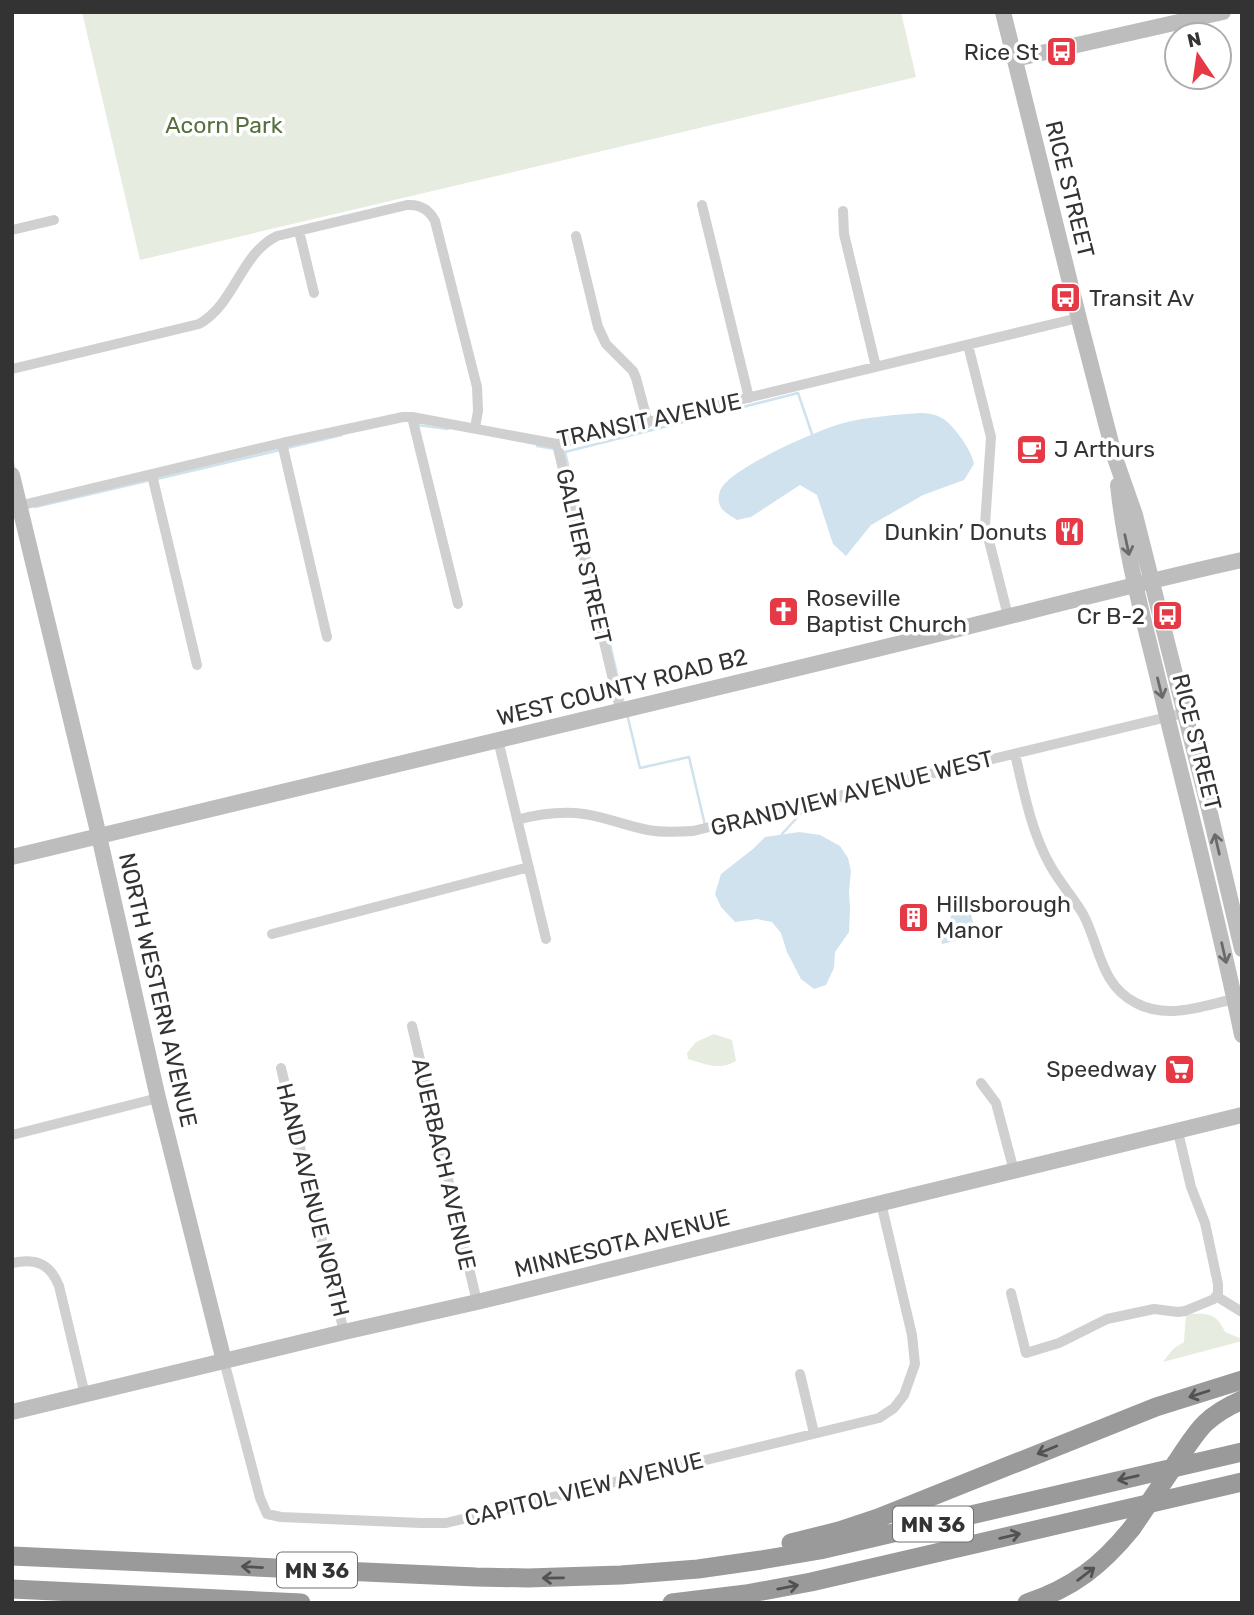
<svg xmlns="http://www.w3.org/2000/svg" width="1254" height="1615" font-family="Rubik,sans-serif">
  <rect width="100%" height="100%" fill="#fff"/>
  <path fill="#e6ecdf" d="M82,12H901L916,77L140,260Z
    M714,1034L732,1040L736,1061C720,1071 705,1064 688,1059L687,1053L696,1042Z
    M1186,1314C1205,1314 1216,1311 1225,1332L1242,1339V1341L1163,1362L1173,1349L1184,1342Z"/>
  <path fill="#cfe2ee" d="M920,413C927,413 935,414 942,418C954,425 972,451 974,464L964,480L923,495L871,525L846,556L833,544L817,495L800,485L751,517L737,520C730,515 720,511 719,502C718,498 719,495 720,491C728,469 816,431 840,424C865,417 893,415 920,413Z
    M799,832L820,835L840,846L848,858L851,871L849,891L850,909L849,932L835,952L834,968L826,985L814,989L801,979L787,952L781,933L772,922L757,919L735,922L721,907L715,894L721,874L753,849L765,837Z
    M975,897L978,900L971,914L975,931L980,933L978,939L973,937L942,944L941,940L955,907L971,904Z"/>
  <g fill="none" stroke-linecap="round" stroke-linejoin="round">
    <path stroke="#cfe2ee" stroke-width="2.5" d="M417,425L448,429
      M537,446L555,449
      M287,448L342,435
      M561,451L565,452L798,393L812,434
      M565,452L624,704
      M12,457L14,468
      M157,479L280,450
      M35,507L151,480
      M627,714L640,768L689,757L705,825
      M805,809L913,784
      M782,834L805,809"/>
    <path stroke="#d0d0d0" stroke-width="10" d="M702,205L749,398
      M843,211L844,234L876,367
      M12,230L54,220
      M299,231L314,293
      M576,236L598,327L606,344L633,371L636,378L648,423
      M968,345L991,437L985,525L1008,616
      M12,369L199,324C235,304 240,254 277,236L407,205C420,204 429,209 435,221L477,387L478,411L475,428
      M412,417L458,604
      M282,443L327,637
      M557,444L620,709
      M152,475L197,665
      M14,507L282,443L403,417H412L557,444L1078,318
      M498,740L546,939
      M1015,754C1024,792 1031,831 1050,865C1060,883 1073,897 1083,914C1100,946 1100,985 1136,1003C1168,1020 1202,1006 1234,999
      M517,820C539,814 561,811 584,814C606,817 626,826 648,830C663,833 678,832 693,831L1184,713
      M272,934L529,867
      M412,1026L477,1302
      M281,1068L344,1332
      M981,1083L996,1103L1014,1171
      M12,1135L158,1098
      M12,1263C35,1258 50,1263 59,1286L85,1395
      M1011,1293L1026,1353L1059,1343L1107,1319L1154,1309L1178,1312L1185,1311L1214,1299L1218,1293V1284L1205,1223L1191,1187L1178,1132
      M1216,1296L1242,1312
      M224,1361L260,1498L267,1514L281,1517L421,1523H446L879,1418L894,1408L904,1395L915,1364L912,1335L881,1203
      M800,1374L814,1433"/>
    <path stroke="#bdbdbd" stroke-width="16" d="M1003,12L1080,323L1115,458L1135,515L1209,809L1242,949
      M1015,59L1223,12
      M12,475L99,836L158,1098L224,1361
      M1118,485C1125,552 1143,617 1159,683C1187,800 1218,917 1242,1035
      M12,857C301,788 589,717 877,649C999,620 1119,587 1242,560
      M12,1412L344,1332L477,1302L1242,1115"/>
    <path stroke="#9a9a9a" stroke-width="19" d="M1176,1463C1198,1430 1204,1417 1242,1400
      M791,1543L839,1531L878,1518L1156,1407L1242,1380
      M12,1556L476,1577L528,1578L621,1575L698,1569L761,1560L820,1550L1242,1452
      M12,1589L301,1603
      M672,1603L746,1594L811,1582L1242,1482
      M1027,1603C1073,1588 1102,1565 1132,1528"/>
    <path stroke="#9a9a9a" stroke-width="19" d="M1132,1528L1176,1463"/>
  </g>
  <defs><path id="oneway-shaft" d="M-6 0H5M1.5-3L5.5 0L1.5 3" fill="none" stroke-width="1.6" stroke-linecap="round" stroke-linejoin="round" transform="scale(1.75)"/></defs>
  <g stroke="#6a6a6a">
    <use href="#oneway-shaft" transform="translate(1127 545) rotate(78)"/>
    <use href="#oneway-shaft" transform="translate(1160 688) rotate(76)"/>
    <use href="#oneway-shaft" transform="translate(1217 844) rotate(-103)"/>
    <use href="#oneway-shaft" transform="translate(1224 953) rotate(77)"/>
  </g>
  <g stroke="#525252">
    <use href="#oneway-shaft" transform="translate(1199 1394) rotate(162)"/>
    <use href="#oneway-shaft" transform="translate(1047 1450) rotate(158)"/>
    <use href="#oneway-shaft" transform="translate(1128 1478) rotate(167)"/>
    <use href="#oneway-shaft" transform="translate(1010 1536) rotate(-13)"/>
    <use href="#oneway-shaft" transform="translate(252 1567) rotate(-177)"/>
    <use href="#oneway-shaft" transform="translate(1086 1574) rotate(-37)"/>
    <use href="#oneway-shaft" transform="translate(553 1578) rotate(179)"/>
    <use href="#oneway-shaft" transform="translate(788 1587) rotate(-11)"/>
  </g>
  <defs>
    <symbol id="bus-square" viewBox="-11 -11 22 22"><rect x="-9" y="-9" width="18" height="18" rx="4" fill="#e63946" stroke="#fff"/><path d="M-5-6H5V4H4V6H2V4H-2V6H-4V4H-5ZM-3.5-4V0h7V-4ZM-3.5 1.2v1.5H-2V1.2ZM2 1.2v1.5H3.5V1.2Z" fill="#fff"/></symbol>
    <symbol id="cafe-square" viewBox="-11 -11 22 22"><rect x="-9" y="-9" width="18" height="18" rx="4" fill="#e63946" stroke="#fff"/><path d="M-5.5-4.5H6V0H3Q3 3.5 0 3.5H-2.5Q-5.5 3.5-5.5 0ZM3-3.2v2h1.7v-2ZM-6 4.5H4V6H-6Z" fill="#fff"/></symbol>
    <symbol id="restaurant-square" viewBox="-11 -11 22 22"><rect x="-9" y="-9" width="18" height="18" rx="4" fill="#e63946" stroke="#fff"/><path d="M-5-6h1v4h1v-4h1v4h1v-4h1v5L-1.5 .5V6h-2V.5L-5-1ZM5-6V6H3V1.5H1.5Q1.5-4 5-6Z" fill="#fff"/></symbol>
    <symbol id="church-square" viewBox="-11 -11 22 22"><rect x="-9" y="-9" width="18" height="18" rx="4" fill="#e63946" stroke="#fff"/><path d="M-1.2-6h2.4v3.5h3.3v2.4h-3.3V6h-2.4V-.1h-3.3v-2.4h3.3Z" fill="#fff"/></symbol>
    <symbol id="building-square" viewBox="-11 -11 22 22"><rect x="-9" y="-9" width="18" height="18" rx="4" fill="#e63946" stroke="#fff"/><path d="M-4-6H4V6H1V3H-1V6H-4ZM-2.5-4.3h1.7v1.8h-1.7ZM.8-4.3h1.7v1.8H.8ZM-2.5-1h1.7V.8h-1.7ZM.8-1h1.7V.8H.8Z" fill="#fff"/></symbol>
    <symbol id="supermarket-square" viewBox="-11 -11 22 22"><rect x="-9" y="-9" width="18" height="18" rx="4" fill="#e63946" stroke="#fff"/><path d="M-6-5.5h2.5l.6 2H6L4.5 2H-2.5L-4.4-4H-6ZM-1.5 3.2a1.3 1.3 0 1 0 .1 0ZM3 3.2a1.3 1.3 0 1 0 .1 0Z" fill="#fff"/></symbol>
  </defs>
  <g fill-rule="evenodd">
    <use href="#bus-square" x="1044" y="34" width="35" height="35"/>
    <use href="#bus-square" x="1048" y="280" width="35" height="35"/>
    <use href="#cafe-square" x="1014" y="432" width="35" height="35"/>
    <use href="#restaurant-square" x="1052" y="514" width="35" height="35"/>
    <use href="#church-square" x="766" y="594" width="35" height="35"/>
    <use href="#bus-square" x="1150" y="598" width="35" height="35"/>
    <use href="#building-square" x="896" y="900" width="35" height="35"/>
    <use href="#supermarket-square" x="1162" y="1052" width="35" height="35"/>
  </g>
  <g text-anchor="middle" dominant-baseline="central" stroke-width="7" stroke-linejoin="round" paint-order="stroke">
    <g fill="#fff" stroke="#707070" stroke-width="2">
      <rect x="893" y="1506.5" width="80" height="35" rx="5"/>
      <rect x="277" y="1552.5" width="80" height="35" rx="5"/>
    </g>
    <g font-size="21" font-weight="bold" fill="#333">
      <text x="933" y="1524">MN 36</text>
      <text x="317" y="1570">MN 36</text>
    </g>
    <g font-size="23" fill="#333" stroke="#fff" text-anchor="end">
      <text x="1039" y="52">Rice St</text>
      <text x="1089" y="298" text-anchor="start">Transit Av</text>
      <text x="1054" y="449" text-anchor="start">J Arthurs</text>
      <text x="1047" y="532">Dunkin’ Donuts</text>
      <text x="806" y="598" text-anchor="start">Roseville<tspan x="806" dy="26">Baptist Church</tspan></text>
      <text x="1145" y="616">Cr B-2</text>
      <text x="936" y="904" text-anchor="start">Hillsborough<tspan x="936" dy="26">Manor</tspan></text>
      <text x="1157" y="1069">Speedway</text>
    </g>
    <g font-size="23" fill="#56703f" stroke="#fff">
      <text x="224" y="125">Acorn Park</text>
    </g>
    <g font-size="23" fill="#333" stroke="#fff">
      <text transform="translate(1070 189) rotate(76)">RICE STREET</text>
      <text transform="translate(649 420) rotate(-12)">TRANSIT AVENUE</text>
      <text transform="translate(584 556) rotate(77)">GALTIER STREET</text>
      <text transform="translate(622 687) rotate(-14)">WEST COUNTY ROAD B2</text>
      <text transform="translate(1197 742) rotate(76)">RICE STREET</text>
      <text transform="translate(852 793) rotate(-14)">GRANDVIEW AVENUE WEST</text>
      <text transform="translate(158 990) rotate(77)">NORTH WESTERN AVENUE</text>
      <text transform="translate(444 1164) rotate(77)">AUERBACH AVENUE</text>
      <text transform="translate(313 1200) rotate(76)">HAND AVENUE NORTH</text>
      <text transform="translate(622 1243) rotate(-14)">MINNESOTA AVENUE</text>
      <text transform="translate(584 1489) rotate(-14)">CAPITOL VIEW AVENUE</text>
    </g>
  </g>
  <rect width="1254" height="1615" fill="none" stroke="#333333" stroke-width="28"/>
  <g transform="translate(1198 56) rotate(347)"><circle r="33" fill="#ffffff" stroke="#adadad" stroke-width="2"/>
  <path d="M0-5L12 26L0 18L-12 26Z" fill="#e63946"/>
  <text y="-10" font-size="19" font-weight="bold" text-anchor="middle" fill="#333333">N</text>
  </g>
</svg>
